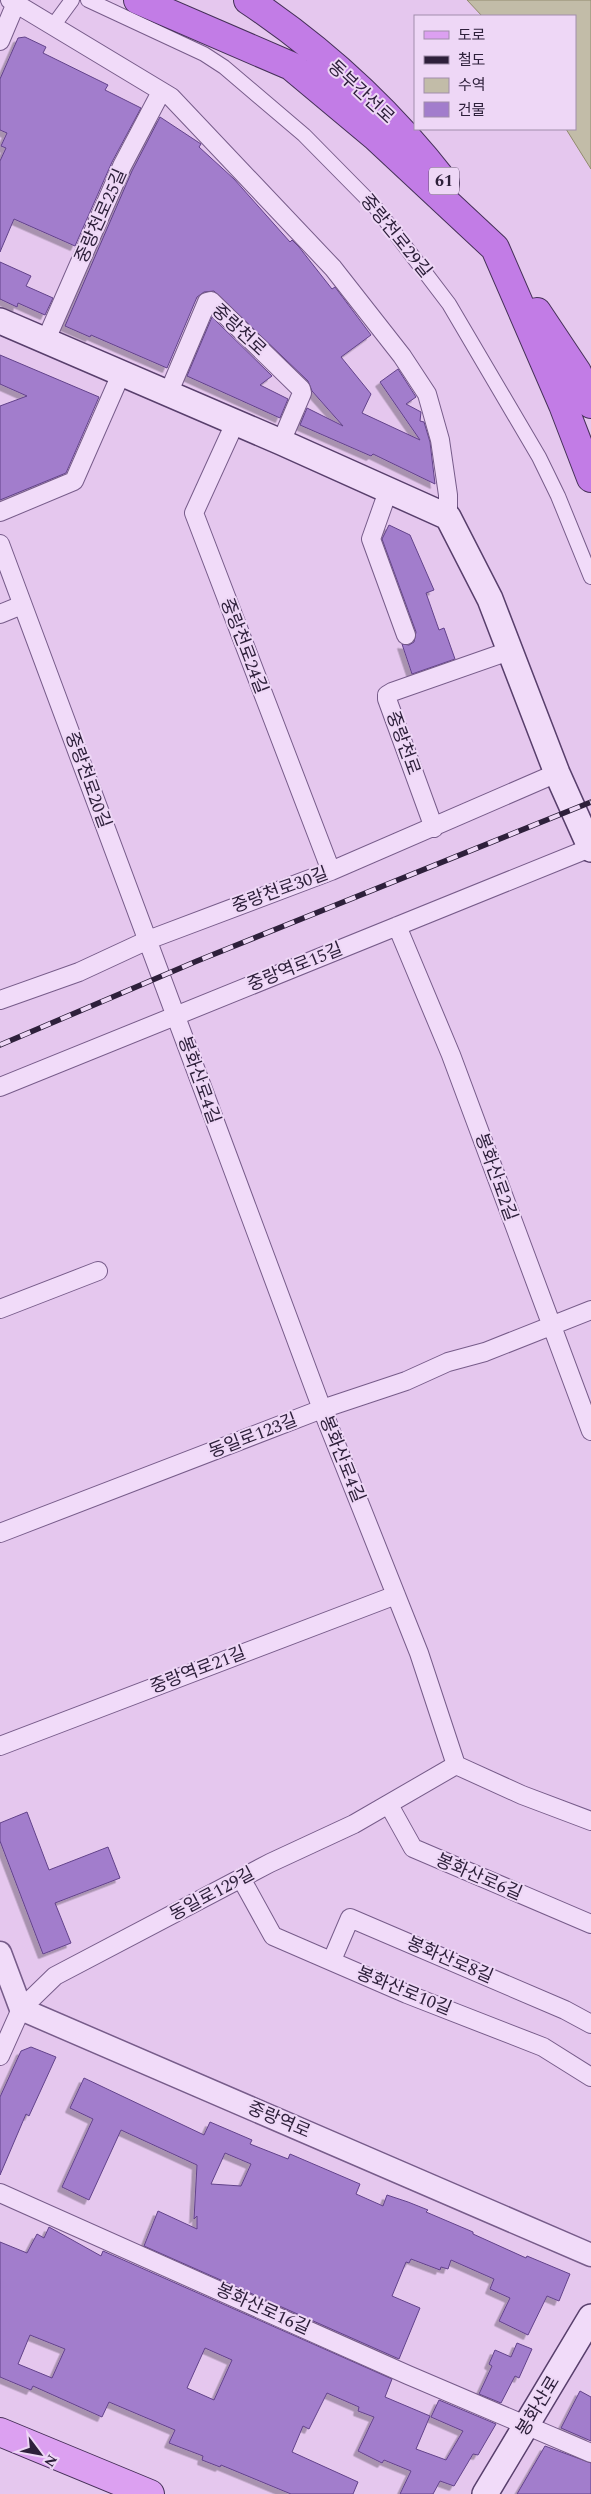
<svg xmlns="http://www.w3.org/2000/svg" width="591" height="2494" font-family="Spectral,'Noto Sans KR',serif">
  <defs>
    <filter id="shadow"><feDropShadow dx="-4.5" dy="4.5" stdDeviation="0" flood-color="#0004"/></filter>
  </defs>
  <rect width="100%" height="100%" fill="#e5c7ee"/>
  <path fill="#c2bca8" stroke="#918a6e" d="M467,0H591V169L566,129H575V16H482Z"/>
  <path fill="#a27dcc" stroke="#62428a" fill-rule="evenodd" filter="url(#shadow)" d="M25,37L46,47L43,53L108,85L105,90L141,108L112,162L75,246L14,219L0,252V161L6,148L1,146L7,133L0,130V79L18,38Z
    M160,117L201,144L199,147L234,179L290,242L292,240L299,247L332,289L335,287L371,335L341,357L371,394L362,413L420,440L380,382L398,369L416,397L406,404L421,412L420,421L424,422L430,442L435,484L373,454L371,456L300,425L307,408L343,426L312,391L308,381L214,291L204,292L197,297L167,368L91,335L90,337L65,326L132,171Z
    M0,262L31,276L26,286L53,298L45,315L18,303L17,307L0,299Z
    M212,317L272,376L260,385L288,399L280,418L187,376Z
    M0,355L99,397L66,473L0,500V406L27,396L0,384Z
    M389,525L410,535L434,590L426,593L439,630L444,628L455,659L412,674L402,644L409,645L414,642L416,632L382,539Z
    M27,1812L49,1870L108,1847L120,1878L55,1903L71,1943L43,1954L0,1841V1823Z
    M31,2047L56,2057L29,2116L26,2114L0,2175V2097L21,2051Z
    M84,2078L204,2135L210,2122L252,2140L250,2144L288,2159L290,2154L360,2184L356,2194L383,2206L387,2195L408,2202L428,2210L426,2212L473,2232V2234L526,2258L527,2256L570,2274L559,2301L547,2296L528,2335L499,2321L510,2298L490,2289L494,2279L451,2260L448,2269L441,2267L440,2270L411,2259L409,2263L406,2262L392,2296L420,2308L399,2359L144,2246L158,2211L197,2229V2216L194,2219L197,2165L121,2130L89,2200L62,2187L93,2119L70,2108ZM225,2153L251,2164L241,2186L211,2184Z
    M49,2227L101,2256L103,2251L392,2379L385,2397L430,2416L416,2449L446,2460L463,2431L431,2417L439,2400L496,2424L478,2455L473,2454L454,2486L440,2481L433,2494H400L411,2471L384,2460L382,2463L358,2451L374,2417L358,2411L359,2407L327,2393L309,2429L303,2426L292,2452L358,2482L353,2494H291L221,2465L220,2467L202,2460L203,2456L169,2443L175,2430L109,2402L102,2417L33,2386L31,2390L0,2377V2242L27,2253L37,2234L44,2238ZM30,2335L65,2349L52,2378L18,2364ZM205,2348L232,2360L214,2400L187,2388Z
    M517,2343L532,2349L519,2378L515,2376L501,2403L479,2394L492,2366L489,2364L495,2350L511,2357Z
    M580,2391L591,2397V2441L561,2428Z
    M545,2446L591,2463V2494H517Z"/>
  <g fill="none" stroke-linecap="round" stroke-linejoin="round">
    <defs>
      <path id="pedestrian" d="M88,0L204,54L224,67L304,135L376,208L449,304L539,457L558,496L591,577
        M53,26L72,0"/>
      <path id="minor" d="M10,0L171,97L333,268L402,356L427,394L440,440L448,495V517
        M0,41L16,3
        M45,342L122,166L161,92
        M168,394L207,302L211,301L301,389L302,393L281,442
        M235,423L194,513L331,871
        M388,491L371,539L406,635
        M0,512L74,481L121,374
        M0,544L322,1409L419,1653L456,1765L522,1795L591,1821
        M0,614L22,605
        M434,828L387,699V695L392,692L509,651
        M397,926L451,1055L591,1431
        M0,1000L79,972L148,940L331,871L557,773
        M0,1087L590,848
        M0,1309L98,1271
        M0,1533L322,1409L406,1381L448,1362L485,1352L591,1310
        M0,1746L396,1595
        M389,1805L413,1848L591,1924
        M242,1880L273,1936L407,1994L543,2047L591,2077
        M332,1960L350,1918L565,2010L591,2024
        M0,2056L21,2009L55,1976L270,1863L354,1824L456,1765
        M0,2193L408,2375L591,2453"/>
      <path id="tertiary" d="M0,1953L21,2009L591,2255"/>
      <path id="secondary" d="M0,321L281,442L448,517L490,599L557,773L591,849
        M485,2494L591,2317"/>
      <path id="primary" d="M0,2432L150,2494"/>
      <path id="trunk" d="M138,0L291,66L376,137L495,248L563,405L591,478
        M248,0C323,50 390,112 445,183
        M537,312L577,372L591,404"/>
    </defs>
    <use href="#pedestrian" stroke="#775c8a" stroke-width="16"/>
    <use href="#minor" stroke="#775c8a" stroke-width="20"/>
    <use href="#tertiary" stroke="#775c8a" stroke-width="25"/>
    <use href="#secondary" stroke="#583f6c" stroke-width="28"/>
    <use href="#primary" stroke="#453058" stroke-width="30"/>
    <use href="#trunk" stroke="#453058" stroke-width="30"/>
    <use href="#pedestrian" stroke="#f1dbf9" stroke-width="14"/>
    <use href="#minor" stroke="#f1dbf9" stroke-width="18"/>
    <use href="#tertiary" stroke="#f1dbf9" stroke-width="22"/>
    <use href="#secondary" stroke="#f1dbf9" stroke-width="25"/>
    <use href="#primary" stroke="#dca0f1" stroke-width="28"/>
    <use href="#trunk" stroke="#c27ce6" stroke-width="28"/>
    <defs>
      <path id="rail" d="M0,1045L197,961L591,802"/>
    </defs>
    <use href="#rail" stroke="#2e203b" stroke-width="5.5"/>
    <use href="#rail" stroke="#eed7f6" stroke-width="4" stroke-dasharray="11" stroke-linecap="butt"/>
  </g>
  <g text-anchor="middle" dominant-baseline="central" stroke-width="4" stroke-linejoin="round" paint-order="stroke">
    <rect fill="#eed7f6" stroke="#685773" stroke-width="1" x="429" y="167.5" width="30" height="27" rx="4"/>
    <g font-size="16" font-weight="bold" fill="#2e203b">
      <text x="444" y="181">61</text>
    </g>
    <g font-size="18" fill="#2e203b" stroke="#eed7f6">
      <text transform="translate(361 92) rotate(43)">동부간선로</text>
      <text transform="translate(101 216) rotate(-66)">중랑천로25길</text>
      <text transform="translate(396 236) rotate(51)">중랑천로29길</text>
      <text transform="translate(239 330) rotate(43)">중랑천로</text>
      <text transform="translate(244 646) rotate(69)">중랑천로24길</text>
      <text transform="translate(403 743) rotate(70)">중랑천로</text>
      <text transform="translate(88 780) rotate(70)">중랑천로20길</text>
      <text transform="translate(280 890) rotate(-20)">중랑천로30길</text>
      <text transform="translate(295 967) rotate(-22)">중랑역로15길</text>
      <text transform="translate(199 1080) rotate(70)">봉화산로4길</text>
      <text transform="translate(496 1177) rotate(70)">봉화산로2길</text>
      <text transform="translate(253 1436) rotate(-21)">동일로123길</text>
      <text transform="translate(342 1459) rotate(68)">봉화산로4길</text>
      <text transform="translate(198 1670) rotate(-21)">중랑역로21길</text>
      <text transform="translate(479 1877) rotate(23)">봉화산로6길</text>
      <text transform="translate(212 1894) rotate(-28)">동일로129길</text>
      <text transform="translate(450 1960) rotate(23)">봉화산로8길</text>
      <text transform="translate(404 1991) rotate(22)">봉화산로10길</text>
      <text transform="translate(279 2120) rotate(23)">중랑역로</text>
      <text transform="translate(263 2309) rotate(24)">봉화산로16길</text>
      <text transform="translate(538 2406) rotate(-59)">봉화산로</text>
    </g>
  </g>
  <rect x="414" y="15" width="162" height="115" fill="#eed7f6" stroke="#a18eab"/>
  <rect x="424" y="31" width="25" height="8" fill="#dca0f1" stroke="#a18eab"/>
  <text x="458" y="40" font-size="15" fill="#2e203b">도로</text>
  <rect x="424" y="56" width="25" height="8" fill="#2e203b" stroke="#a18eab"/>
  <text x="458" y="65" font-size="15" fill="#2e203b">철도</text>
  <rect x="424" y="78" width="25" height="15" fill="#c2bca8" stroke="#a18eab"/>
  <text x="458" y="90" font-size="15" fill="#2e203b">수역</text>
  <rect x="424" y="102" width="25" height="15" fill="#a27dcc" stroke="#a18eab"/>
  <text x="458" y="115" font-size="15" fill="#2e203b">건물</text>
  <g transform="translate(40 2454) rotate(122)" stroke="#eed7f6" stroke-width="4" paint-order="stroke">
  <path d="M0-4L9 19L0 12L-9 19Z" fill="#2e203b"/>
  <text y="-8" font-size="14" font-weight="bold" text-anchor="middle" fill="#2e203b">N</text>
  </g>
</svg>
